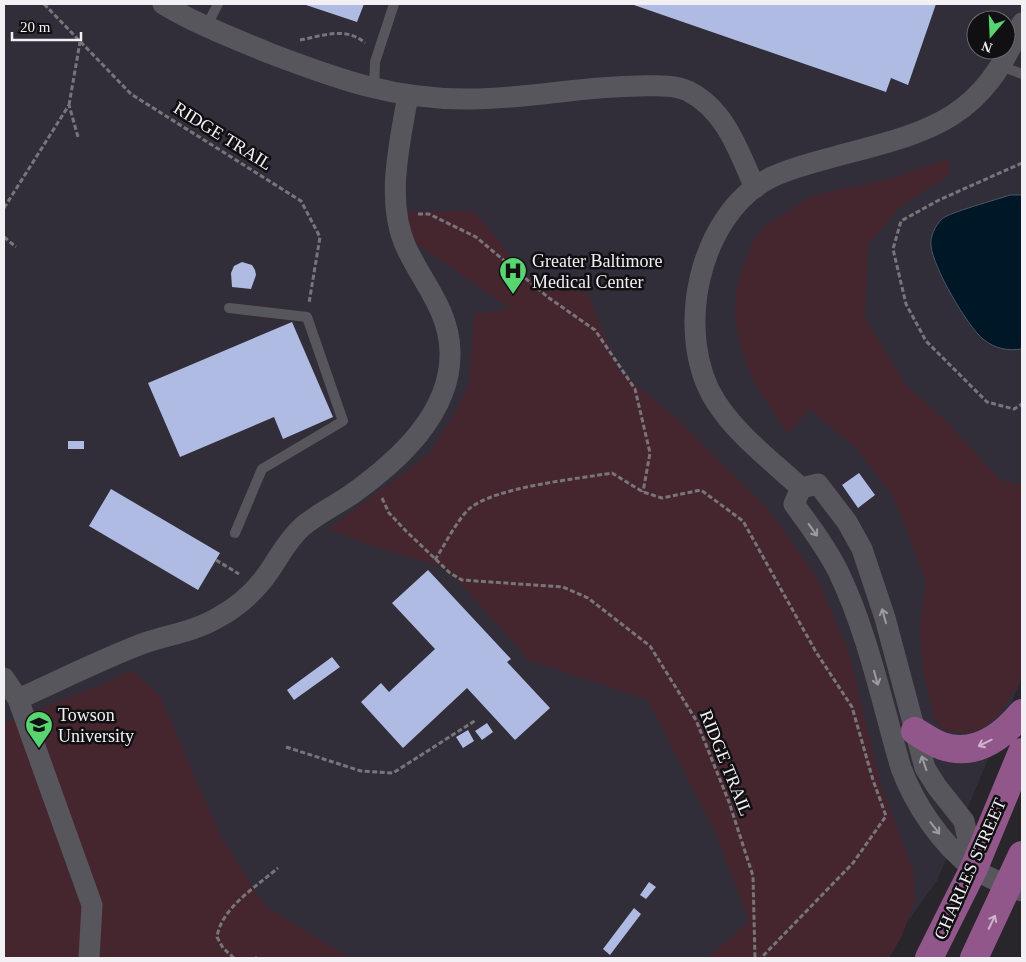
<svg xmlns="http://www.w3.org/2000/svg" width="1026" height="962" font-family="Georgia,serif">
  <rect width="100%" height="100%" fill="#28252b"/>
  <path fill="#322e39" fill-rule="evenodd" d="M4,4H1022V678L937,881L881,958H4ZM976,20H1006V50H976Z"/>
  <path fill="#46262e" d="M948,159L950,175L901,206L868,245L865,318L905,384L946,421L1001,481L1022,484V678L998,716L984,727L969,733L946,731L935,721L922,666L920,622L926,581L895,500L858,450L810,409L788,434L755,384L739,343L735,309L738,281L753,241L761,229L811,196L885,180Z
    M474,211L529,278L588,294L619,371L674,416L769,510L817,578L848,650L882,788L913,870L915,900L901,938L889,958H708L749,921L716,834L648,700L529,660L448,569L373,546L328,529L427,456L454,415L469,383L474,314L511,309L412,241L406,212Z
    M132,670L160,696L219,833L265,906L350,958H4V723L101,685Z"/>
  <path fill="#001727" stroke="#495864" d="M1010,195H1022V349C1008,351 995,349 983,339C967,326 933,267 931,246C930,236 935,226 942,219C947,213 999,199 1010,195Z"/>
  <path fill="#afbbe2" d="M303,4H364L357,22Z
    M631,4H936L908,85L891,78L886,92Z
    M242,262L252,265L255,270L256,275L251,289L232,287L231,273L234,266Z
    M292,322L333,417L283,439L274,417L180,457L148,383Z
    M68,441H84V449H68Z
    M859,473L875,495L858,508L842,485Z
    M111,489L220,553L198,590L89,526Z
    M428,570L511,659L507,662L550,708L515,740L467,688L403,748L361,702L381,683L389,692L435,649L392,603Z
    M332,657L340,667L294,700L287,690Z
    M487,723L493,732L482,740L475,731Z
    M468,730L474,741L463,748L456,737Z
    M649,882L656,887L646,899L640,895Z
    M634,908L641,914L610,955L603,949Z"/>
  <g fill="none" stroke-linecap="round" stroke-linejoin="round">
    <path stroke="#78757a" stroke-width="3" stroke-dasharray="5 2.5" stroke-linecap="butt" d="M44,4L131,94L301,201L320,237L309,303
      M300,40C322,36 346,26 365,43
      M69,105L80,42
      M1022,163L939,200L901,221L893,249L906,304L926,341L987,402L1014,409L1022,404
      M4,208L69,105L78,137
      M418,214H429L476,237L549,298L595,330L635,389L650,453L643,492
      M4,237L16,247
      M382,498L389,513L406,531L450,573L462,580L563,587L588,598L650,646L696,720L729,802L753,876L755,958
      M216,560L239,574
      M435,560C444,546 457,520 469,509C494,487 577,479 612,473L643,492L662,498L701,490L743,521L816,652L852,707L873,780L886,816L853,863L761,958
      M286,747L361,771L393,773L476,720
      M234,958L223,948L217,937C221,908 257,886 278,868
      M255,958H257"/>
    <path stroke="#58565d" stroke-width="10" d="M206,27L218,4
      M1001,66L1022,74
      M374,89L375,62L394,4
      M229,308L307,317L343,421L262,469L235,533"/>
    <path stroke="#58565d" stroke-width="21" d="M163,4C196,24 233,38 269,53C337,79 395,100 470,99C527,99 583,86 639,86C655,86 673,84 688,91C726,110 739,152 755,188
      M801,488C772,461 738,436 716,402C673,335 698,213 772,177C793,167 816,162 837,156C932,131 981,121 1022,23
      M801,488L794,504C810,526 826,547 838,571C868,633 882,703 901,768C915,805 941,844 973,868C987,878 1006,885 1022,891
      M801,488L818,484L847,522L862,549L885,618L925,768L937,787L964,821L974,868
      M4,678L18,699L92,905L89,958
      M18,699C58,681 98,661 139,645C166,635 194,632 219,617C235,608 250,596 262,581C276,564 285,542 302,527C317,514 336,505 352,494C398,461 452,413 450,351C449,310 422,282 406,247C385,201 400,142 408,95"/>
    <path stroke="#92578a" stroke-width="28" d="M915,731C923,736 933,743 942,746C975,757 1002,737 1022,713
      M929,958L974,868L1022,752
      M974,958L1022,855"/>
  </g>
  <defs><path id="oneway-shaft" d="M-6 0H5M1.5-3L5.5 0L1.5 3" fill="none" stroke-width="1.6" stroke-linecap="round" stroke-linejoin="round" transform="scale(1.25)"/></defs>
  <g stroke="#9d9ba1">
    <use href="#oneway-shaft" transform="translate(813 530) rotate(54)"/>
    <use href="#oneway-shaft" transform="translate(884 616) rotate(-106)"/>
    <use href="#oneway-shaft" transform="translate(876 678) rotate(74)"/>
    <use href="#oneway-shaft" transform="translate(924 763) rotate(-109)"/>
    <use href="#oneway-shaft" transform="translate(935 828) rotate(52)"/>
  </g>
  <g stroke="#ccb3ca">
    <use href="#oneway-shaft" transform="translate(985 743) rotate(154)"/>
    <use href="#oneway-shaft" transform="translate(992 922) rotate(-64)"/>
  </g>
  <defs>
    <symbol id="hospital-pin" viewBox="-11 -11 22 30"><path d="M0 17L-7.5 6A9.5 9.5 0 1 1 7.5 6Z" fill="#58d570" stroke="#100f12"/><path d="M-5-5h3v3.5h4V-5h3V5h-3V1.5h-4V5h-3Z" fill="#111"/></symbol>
    <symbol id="university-pin" viewBox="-11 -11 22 30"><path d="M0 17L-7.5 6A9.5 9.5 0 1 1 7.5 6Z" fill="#58d570" stroke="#100f12"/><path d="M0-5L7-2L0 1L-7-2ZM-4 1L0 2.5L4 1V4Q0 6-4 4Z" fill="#111"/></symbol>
  </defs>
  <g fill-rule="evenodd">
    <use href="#hospital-pin" x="497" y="255" width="32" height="43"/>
    <use href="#university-pin" x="23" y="709" width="32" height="43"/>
  </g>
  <g text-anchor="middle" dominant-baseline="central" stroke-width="5" stroke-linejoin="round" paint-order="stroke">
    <g font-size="18" fill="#f2f0f4" stroke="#100f12">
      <text transform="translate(223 136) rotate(32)">RIDGE TRAIL</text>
      <text transform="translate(726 763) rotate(68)">RIDGE TRAIL</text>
      <text transform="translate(970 869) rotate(-66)">CHARLES STREET</text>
    </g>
    <g font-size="18" fill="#f2f0f4" stroke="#100f12" text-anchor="start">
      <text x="532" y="261">Greater Baltimore<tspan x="532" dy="21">Medical Center</tspan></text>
      <text x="58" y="715">Towson<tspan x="58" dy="21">University</tspan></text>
    </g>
  </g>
  <rect width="1026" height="962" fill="none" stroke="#f2f0f4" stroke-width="10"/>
  <g transform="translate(991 35) rotate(199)"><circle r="24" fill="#100f12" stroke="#6a696c"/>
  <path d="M0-4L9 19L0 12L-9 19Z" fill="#58d570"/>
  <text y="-8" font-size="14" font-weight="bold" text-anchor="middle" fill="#f2f0f4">N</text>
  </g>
  <path d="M12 32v8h69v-8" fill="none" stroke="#f2f0f4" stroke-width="2.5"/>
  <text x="20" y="32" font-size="15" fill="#f2f0f4" stroke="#100f12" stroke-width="4" paint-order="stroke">20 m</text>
</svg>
